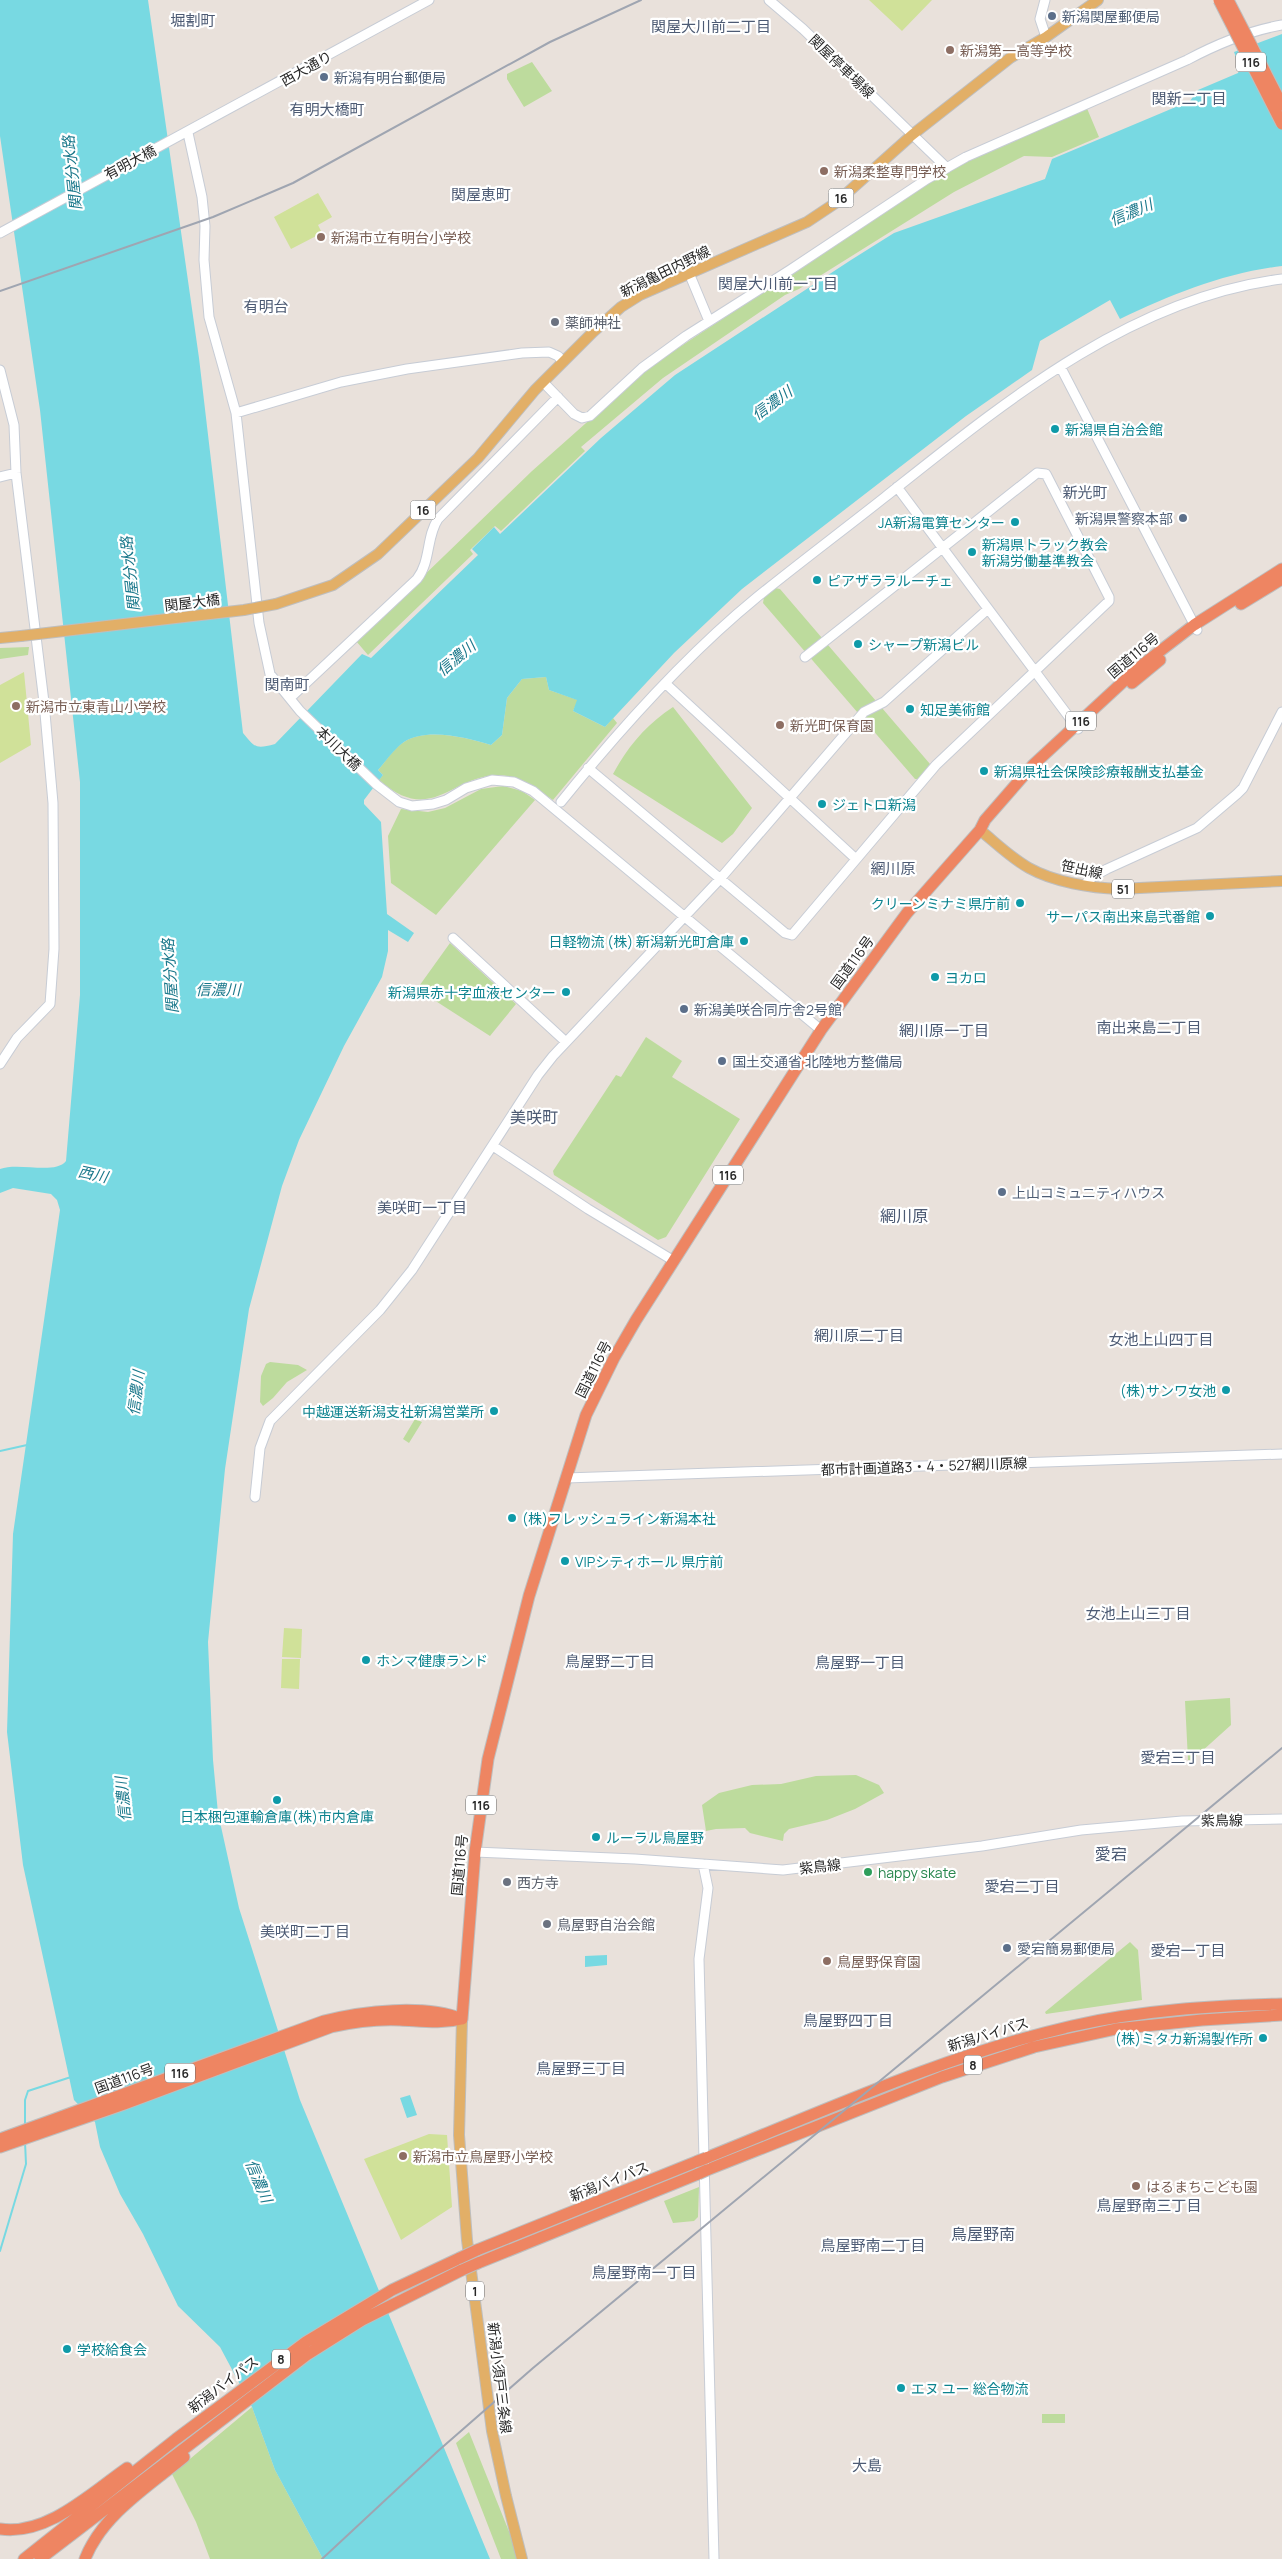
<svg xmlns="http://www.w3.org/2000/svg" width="1282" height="2559" font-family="Manrope,'Noto Sans JP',sans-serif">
  <rect width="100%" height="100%" fill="#e9e1db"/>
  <path fill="#bddb9d" d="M532,62L552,91L524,107L507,79V74Z
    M1086,106L1099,137L1052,157L1024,156L954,192L799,289L785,295L663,378L581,447L585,451L501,531L495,526L470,550L473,554L368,655L356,641L532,471L648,368L937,177L989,149Z
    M775,588L780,589L930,764L919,779H915L763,603L764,597Z
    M29,647L28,655L0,659V648Z
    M546,677L549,690L578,700L573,711L605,727L613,718L617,723L553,800C541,792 528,781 513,777C455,764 437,831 379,780L383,775L378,770C386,761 394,748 404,742C426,727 468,738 491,745L502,735L507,698L522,679Z
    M673,707L752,808L733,834L722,843L613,774C628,746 647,724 673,707Z
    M503,786L522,791L535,800L436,915L391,883L388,836L401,809L428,812L445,808L481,789Z
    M450,943L516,1004L490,1036L417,989Z
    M646,1037L682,1061L672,1077L740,1119L666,1237L658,1240L554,1175L553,1171L616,1075L621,1077Z
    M270,1362L298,1365L307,1370L287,1382L273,1398L263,1406L260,1402L261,1376L266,1364Z
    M415,1419L422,1422L409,1443L403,1439Z
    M1230,1698L1231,1725L1191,1761L1188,1760L1185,1701Z
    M856,1775L879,1785L884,1793L855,1809L827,1820L789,1829L784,1834L783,1841L750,1833L745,1828L716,1829L706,1831L702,1805L719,1793L752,1785L781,1784L816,1776Z
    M1130,1942L1138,1950L1142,2000L1046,2014L1045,2012Z
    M699,2187L698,2217L694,2221L673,2223L664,2201Z
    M252,2407L275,2470L323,2559H210L196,2522L172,2474Z
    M1042,2414H1065V2423H1042Z
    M469,2432L520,2559H501L456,2443Z"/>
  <path fill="#d0e199" d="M869,0H932L902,31Z
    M318,193L332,217L318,225L322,233L291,249L274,217Z
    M24,672L31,745L0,763V685Z
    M284,1628L302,1629L301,1658L282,1657Z
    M282,1659H300L299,1689L281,1688Z
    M429,2134L447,2135L452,2207L401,2240L364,2159Z"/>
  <path fill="#78d9e2" d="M0,0H148L199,358L243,733C255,748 256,749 275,744L362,654L371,658L478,555L472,549L494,527L500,534L601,438L675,375L851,260L894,233L1045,179L1052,159L1190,101L1198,90L1238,73L1240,68L1234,52L1282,34V266C1224,273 1173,294 1120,319L1110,300L1040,341L1032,370L966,416L742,589L674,653L605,727L573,711L577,700L549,690L546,677L522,679L507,698L502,735L491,745C468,738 427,727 404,742C395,748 386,761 378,770L383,775L364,800V804L381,822L387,914L414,933L408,942L388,930V951L382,977L344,1046L299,1140L282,1186L249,1309L225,1469L208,1642L213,1760L218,1813L239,1908L300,2100L490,2559H323L275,2470L252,2407L220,2347L178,2306L143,2234L120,2194L100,2147L95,2122L74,2100L23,1865L7,1732L13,1534L60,1210L57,1200L51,1194L13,1188L0,1193V1169C19,1162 55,1175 66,1161L80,995V782L40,410L0,136Z
    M607,1955V1965L585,1967V1956Z
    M410,2095L417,2115L407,2118L400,2098Z"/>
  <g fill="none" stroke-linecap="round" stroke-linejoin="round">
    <path stroke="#78d9e2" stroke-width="2" d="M0,1451L27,1445
      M25,2125V2100L28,2091L71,2077
      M0,2251L26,2164L25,2142"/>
    <defs>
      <path id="secondary" d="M769,0L803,29L947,168
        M1045,0L1040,19L1046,37
        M188,133L202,197L205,226L204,260L209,317L236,413L259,623L270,674L300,711L377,785L399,802L412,806L433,804L446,800L466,788L492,780L514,782L533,791L821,1030
        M0,233L429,0
        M689,273L709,321
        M1061,368L1197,630
        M0,370L14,425L16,473L44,702L53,803L54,949L50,1004L17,1038L0,1064
        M543,382L574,414L582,418L590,416L642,368L686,336L790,270L927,179L966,157L1187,60C1217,44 1248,31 1282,25
        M236,413L341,382L407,369L522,353L549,352L558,356L563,362
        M0,477L16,473
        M897,487L1078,729
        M665,683L856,859
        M290,698L417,579C431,561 426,537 438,519L558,397
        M588,768L785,933L792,935L936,765L1109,601V597L1046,474L1037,473L805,657
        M561,802C620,729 684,657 756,598C798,564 842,531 885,497C1001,405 1129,298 1282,279
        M1085,884L1094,876L1107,869L1197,828L1237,794L1243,788L1282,712
        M453,938L566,1042
        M493,1146L588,1209L674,1261
        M566,1478L1282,1454
        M255,1497L260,1448L270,1421L380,1310L412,1270L538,1075L553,1056L720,879L864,712L884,702L988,609
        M475,1852L635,1859L783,1870L982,1846L1081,1830L1182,1821L1282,1819
        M703,1864L708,1888L699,1959L714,2559"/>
      <path id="primary" d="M276,604L333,585L378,554L478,458L535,390L593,332L621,307L640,295L807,222L837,202L912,135L1010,58L1046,37L1098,0
        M0,638L21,636
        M980,830C996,843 1011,858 1029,868C1054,882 1091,888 1119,889L1282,881
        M462,2019L459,2135L467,2240L492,2431L506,2496L522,2559"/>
      <path id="highway" d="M1241,604L1282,579
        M1132,683L1160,660
        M462,2019L475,1852L488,1759L529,1596L586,1415L614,1358L636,1320L821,1030L907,913L980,830L985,820L1033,765L1138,668L1194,625L1282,569
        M0,2139L324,2021C363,2011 424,2004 462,2019
        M0,2147L124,2104L331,2027C353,2022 377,2019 400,2020C422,2021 441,2024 462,2019
        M706,2158C826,2110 946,2055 1072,2026C1141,2010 1212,2006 1282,2004
        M707,2170L942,2077L1034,2047L1116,2029L1202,2020L1282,2015
        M477,2250L698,2161
        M478,2263L698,2174
        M0,2529C47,2536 91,2493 127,2468
        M24,2559L176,2439L306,2342L392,2290L460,2258
        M40,2559L308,2354L362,2320L462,2270
        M85,2559C102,2515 149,2486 184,2457"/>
    </defs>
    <use href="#secondary" stroke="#c7ccd5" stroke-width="11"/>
    <use href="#primary" stroke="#bebebe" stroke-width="12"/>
    <use href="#highway" stroke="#bebebe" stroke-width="13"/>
    <use href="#secondary" stroke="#fff" stroke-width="9"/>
    <use href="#primary" stroke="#e2af67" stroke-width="10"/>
    <use href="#highway" stroke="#ee8562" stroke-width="11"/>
    <path stroke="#9fa5b1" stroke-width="2" d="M0,291L213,217L293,183L550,42L641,0
      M322,2559L438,2451L533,2368L1282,1748"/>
    <defs>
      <path id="primary-bridge" d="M21,636L244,610L276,604"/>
      <path id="highway-bridge" d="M1219,0L1282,124
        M1228,0L1282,105
        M698,2161L706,2158
        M698,2174L707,2170
        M460,2258L477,2250
        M462,2270L478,2263"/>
    </defs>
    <use href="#primary-bridge" stroke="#bebebe" stroke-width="12" stroke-linecap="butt"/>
    <use href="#highway-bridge" stroke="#bebebe" stroke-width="13" stroke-linecap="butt"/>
    <use href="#primary-bridge" stroke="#e2af67" stroke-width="10"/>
    <use href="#highway-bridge" stroke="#ee8562" stroke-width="11"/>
  </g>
  <g fill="#5c6f8a" stroke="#fff" stroke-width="2">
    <circle cx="1052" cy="16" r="5"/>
    <circle cx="324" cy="77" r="5"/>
    <circle cx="1183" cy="518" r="5"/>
    <circle cx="684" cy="1009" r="5"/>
    <circle cx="722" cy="1061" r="5"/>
    <circle cx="1002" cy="1192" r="5"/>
    <circle cx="1007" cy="1948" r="5"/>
  </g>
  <g fill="#8d6e63" stroke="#fff" stroke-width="2">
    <circle cx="950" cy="50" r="5"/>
    <circle cx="824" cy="171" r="5"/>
    <circle cx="321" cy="237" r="5"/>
    <circle cx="16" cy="706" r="5"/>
    <circle cx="780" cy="725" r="5"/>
    <circle cx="827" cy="1961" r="5"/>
    <circle cx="403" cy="2156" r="5"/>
    <circle cx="1136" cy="2186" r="5"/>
  </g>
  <g fill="#6b7280" stroke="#fff" stroke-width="2">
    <circle cx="555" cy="322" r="5"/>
    <circle cx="507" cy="1882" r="5"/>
    <circle cx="547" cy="1924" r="5"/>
  </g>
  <g fill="#0f9aa8" stroke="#fff" stroke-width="2">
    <circle cx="1055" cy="429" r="5"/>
    <circle cx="1015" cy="522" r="5"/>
    <circle cx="972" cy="552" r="5"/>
    <circle cx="817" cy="580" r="5"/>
    <circle cx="858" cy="644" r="5"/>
    <circle cx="910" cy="709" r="5"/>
    <circle cx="984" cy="771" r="5"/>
    <circle cx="822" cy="804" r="5"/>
    <circle cx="1020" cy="903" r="5"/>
    <circle cx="1210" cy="916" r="5"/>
    <circle cx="744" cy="941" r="5"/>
    <circle cx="935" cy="977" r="5"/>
    <circle cx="566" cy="992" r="5"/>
    <circle cx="1226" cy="1390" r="5"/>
    <circle cx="494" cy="1411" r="5"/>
    <circle cx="512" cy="1518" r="5"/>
    <circle cx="565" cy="1561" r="5"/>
    <circle cx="366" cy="1660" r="5"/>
    <circle cx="277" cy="1800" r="5"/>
    <circle cx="596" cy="1837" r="5"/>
    <circle cx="1263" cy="2038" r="5"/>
    <circle cx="67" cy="2349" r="5"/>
    <circle cx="901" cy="2388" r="5"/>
  </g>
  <circle fill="#2e9e5b" stroke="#fff" stroke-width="2" cx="868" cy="1872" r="5"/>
  <g text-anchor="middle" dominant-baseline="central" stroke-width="4.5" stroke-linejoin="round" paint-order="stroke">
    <g fill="#fff" stroke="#686868" stroke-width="1">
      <rect x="1236" y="52.5" width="30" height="19" rx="4"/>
      <rect x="828.5" y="188.5" width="25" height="19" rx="4"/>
      <rect x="410.5" y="500.5" width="25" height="19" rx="4"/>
      <rect x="1066" y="711.5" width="30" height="19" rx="4"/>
      <rect x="1112" y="879.5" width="22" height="19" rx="4"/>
      <rect x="713" y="1165.5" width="30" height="19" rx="4"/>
      <rect x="466" y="1795.5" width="30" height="19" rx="4"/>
      <rect x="964" y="2055.5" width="18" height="19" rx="4"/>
      <rect x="165" y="2063.5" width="30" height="19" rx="4"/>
      <rect x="466" y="2281.5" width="18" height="19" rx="4"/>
      <rect x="272" y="2349.5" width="18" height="19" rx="4"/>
    </g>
    <g font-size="12" font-weight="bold" fill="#282828">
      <text x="1251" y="62">116</text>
      <text x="841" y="198">16</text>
      <text x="423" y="510">16</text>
      <text x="1081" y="721">116</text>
      <text x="1123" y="889">51</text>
      <text x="728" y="1175">116</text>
      <text x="481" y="1805">116</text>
      <text x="973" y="2065">8</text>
      <text x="180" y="2073">116</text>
      <text x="475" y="2291">1</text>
      <text x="281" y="2359">8</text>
    </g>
    <g font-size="14" fill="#4e5e75" stroke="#fff" text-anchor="start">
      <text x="1062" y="16">新潟関屋郵便局</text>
      <text x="334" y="77">新潟有明台郵便局</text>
      <text x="1173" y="518" text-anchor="end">新潟県警察本部</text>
      <text x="694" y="1009">新潟美咲合同庁舎2号館</text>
      <text x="732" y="1061">国土交通省 北陸地方整備局</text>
      <text x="1012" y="1192">上山コミュニティハウス</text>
      <text x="1017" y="1948">愛宕簡易郵便局</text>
    </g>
    <g font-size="14" fill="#785e54" stroke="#fff" text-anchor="start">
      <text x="960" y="50">新潟第一高等学校</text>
      <text x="834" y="171">新潟柔整専門学校</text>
      <text x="331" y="237">新潟市立有明台小学校</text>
      <text x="26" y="706">新潟市立東青山小学校</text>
      <text x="790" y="725">新光町保育園</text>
      <text x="837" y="1961">鳥屋野保育園</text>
      <text x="413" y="2156">新潟市立鳥屋野小学校</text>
      <text x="1146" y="2186">はるまちこども園</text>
    </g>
    <g font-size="14" fill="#282828" stroke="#fff">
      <text transform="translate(842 66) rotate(44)">関屋停車場線</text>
      <text transform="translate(306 68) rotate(-29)">西大通り</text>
      <text transform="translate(130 162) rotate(-28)">有明大橋</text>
      <text transform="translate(665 271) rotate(-26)">新潟亀田内野線</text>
      <text transform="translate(192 602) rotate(-7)">関屋大橋</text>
      <text transform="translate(1133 655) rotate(-40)">国道116号</text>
      <text transform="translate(339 748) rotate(44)">本川大橋</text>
      <text transform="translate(1082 869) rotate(12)">笹出線</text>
      <text transform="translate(852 962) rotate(-54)">国道116号</text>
      <text transform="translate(593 1369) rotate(-63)">国道116号</text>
      <text transform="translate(924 1466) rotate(-2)">都市計画道路3・4・527網川原線</text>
      <text transform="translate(1222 1820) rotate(-1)">紫鳥線</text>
      <text transform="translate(459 1865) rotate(-85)">国道116号</text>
      <text transform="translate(820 1866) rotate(-6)">紫鳥線</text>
      <text transform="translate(988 2034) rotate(-17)">新潟バイパス</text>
      <text transform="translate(124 2078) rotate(-20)">国道116号</text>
      <text transform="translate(609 2181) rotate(-22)">新潟バイパス</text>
      <text transform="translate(500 2378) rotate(83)">新潟小須戸三条線</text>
      <text transform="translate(223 2384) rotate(-37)">新潟バイパス</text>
    </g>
    <g font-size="14" fill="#5b616d" stroke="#fff" text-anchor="start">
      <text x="565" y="322">薬師神社</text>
      <text x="517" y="1882">西方寺</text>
      <text x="557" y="1924">鳥屋野自治会館</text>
    </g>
    <g font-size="14" fill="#0d838f" stroke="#fff" text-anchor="start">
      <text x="1065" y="429">新潟県自治会館</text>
      <text x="1005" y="522" text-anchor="end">JA新潟電算センター</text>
      <text x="982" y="544">新潟県トラック教会<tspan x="982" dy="16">新潟労働基準教会</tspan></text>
      <text x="827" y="580">ピアザララルーチェ</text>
      <text x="868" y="644">シャープ新潟ビル</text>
      <text x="920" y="709">知足美術館</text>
      <text x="994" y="771">新潟県社会保険診療報酬支払基金</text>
      <text x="832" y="804">ジェトロ新潟</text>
      <text x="1010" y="903" text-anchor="end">クリーンミナミ県庁前</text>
      <text x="1200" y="916" text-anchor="end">サーパス南出来島弐番館</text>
      <text x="734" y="941" text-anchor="end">日軽物流 (株) 新潟新光町倉庫</text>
      <text x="945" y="977">ヨカロ</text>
      <text x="556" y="992" text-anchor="end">新潟県赤十字血液センター</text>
      <text x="1216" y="1390" text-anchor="end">(株)サンワ女池</text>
      <text x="484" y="1411" text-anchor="end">中越運送新潟支社新潟営業所</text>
      <text x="522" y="1518">(株)フレッシュライン新潟本社</text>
      <text x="575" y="1561">VIPシティホール 県庁前</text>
      <text x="376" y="1660">ホンマ健康ランド</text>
      <text x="277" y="1816" text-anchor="middle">日本梱包運輸倉庫(株)市内倉庫</text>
      <text x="606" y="1837">ルーラル鳥屋野</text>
      <text x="1253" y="2038" text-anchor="end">(株)ミタカ新潟製作所</text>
      <text x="77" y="2349">学校給食会</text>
      <text x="911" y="2388">エヌ ユー 総合物流</text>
    </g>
    <g font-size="14" fill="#27864d" stroke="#fff" text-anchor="start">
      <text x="878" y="1872">happy skate</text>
    </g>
    <g font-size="15" fill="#4d5b74" stroke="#fff">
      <text x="193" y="20">堀割町</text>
      <text x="711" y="26">関屋大川前二丁目</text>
      <text x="1189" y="98">関新二丁目</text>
      <text x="327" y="109">有明大橋町</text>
      <text x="481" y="194">関屋恵町</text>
      <text x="778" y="283">関屋大川前一丁目</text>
      <text x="266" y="306">有明台</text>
      <text x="1085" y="492">新光町</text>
      <text x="287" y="684">関南町</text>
      <text x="893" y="868">網川原</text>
      <text x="1149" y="1027">南出来島二丁目</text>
      <text x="944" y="1030">網川原一丁目</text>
      <text x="422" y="1207">美咲町一丁目</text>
      <text x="859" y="1335">網川原二丁目</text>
      <text x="1161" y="1339">女池上山四丁目</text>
      <text x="1138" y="1613">女池上山三丁目</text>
      <text x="610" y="1661">鳥屋野二丁目</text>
      <text x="860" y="1662">鳥屋野一丁目</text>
      <text x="1178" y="1757">愛宕三丁目</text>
      <text x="1022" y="1886">愛宕二丁目</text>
      <text x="305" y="1931">美咲町二丁目</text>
      <text x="1188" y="1950">愛宕一丁目</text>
      <text x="848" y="2020">鳥屋野四丁目</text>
      <text x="581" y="2068">鳥屋野三丁目</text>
      <text x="1149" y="2205">鳥屋野南三丁目</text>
      <text x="873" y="2245">鳥屋野南二丁目</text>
      <text x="644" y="2272">鳥屋野南一丁目</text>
      <text x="867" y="2465">大島</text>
    </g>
    <g font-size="15" font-style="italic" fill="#1a788b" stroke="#fff">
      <text transform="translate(72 173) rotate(-96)">関屋分水路</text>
      <text transform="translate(1131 212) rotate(-23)">信濃川</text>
      <text transform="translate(772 403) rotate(-36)">信濃川</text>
      <text transform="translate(130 574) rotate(-96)">関屋分水路</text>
      <text transform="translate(456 658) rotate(-40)">信濃川</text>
      <text transform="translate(170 976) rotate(-94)">関屋分水路</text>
      <text x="218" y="989">信濃川</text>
      <text transform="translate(93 1174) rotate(12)">西川</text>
      <text transform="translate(136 1393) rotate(-83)">信濃川</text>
      <text transform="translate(123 1799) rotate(-96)">信濃川</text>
      <text transform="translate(259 2181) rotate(67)">信濃川</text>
    </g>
    <g font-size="16" fill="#4d5b74" stroke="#fff">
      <text x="534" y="1117">美咲町</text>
      <text x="904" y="1216">網川原</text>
      <text x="1111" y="1854">愛宕</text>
      <text x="983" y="2234">鳥屋野南</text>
    </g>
  </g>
</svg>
